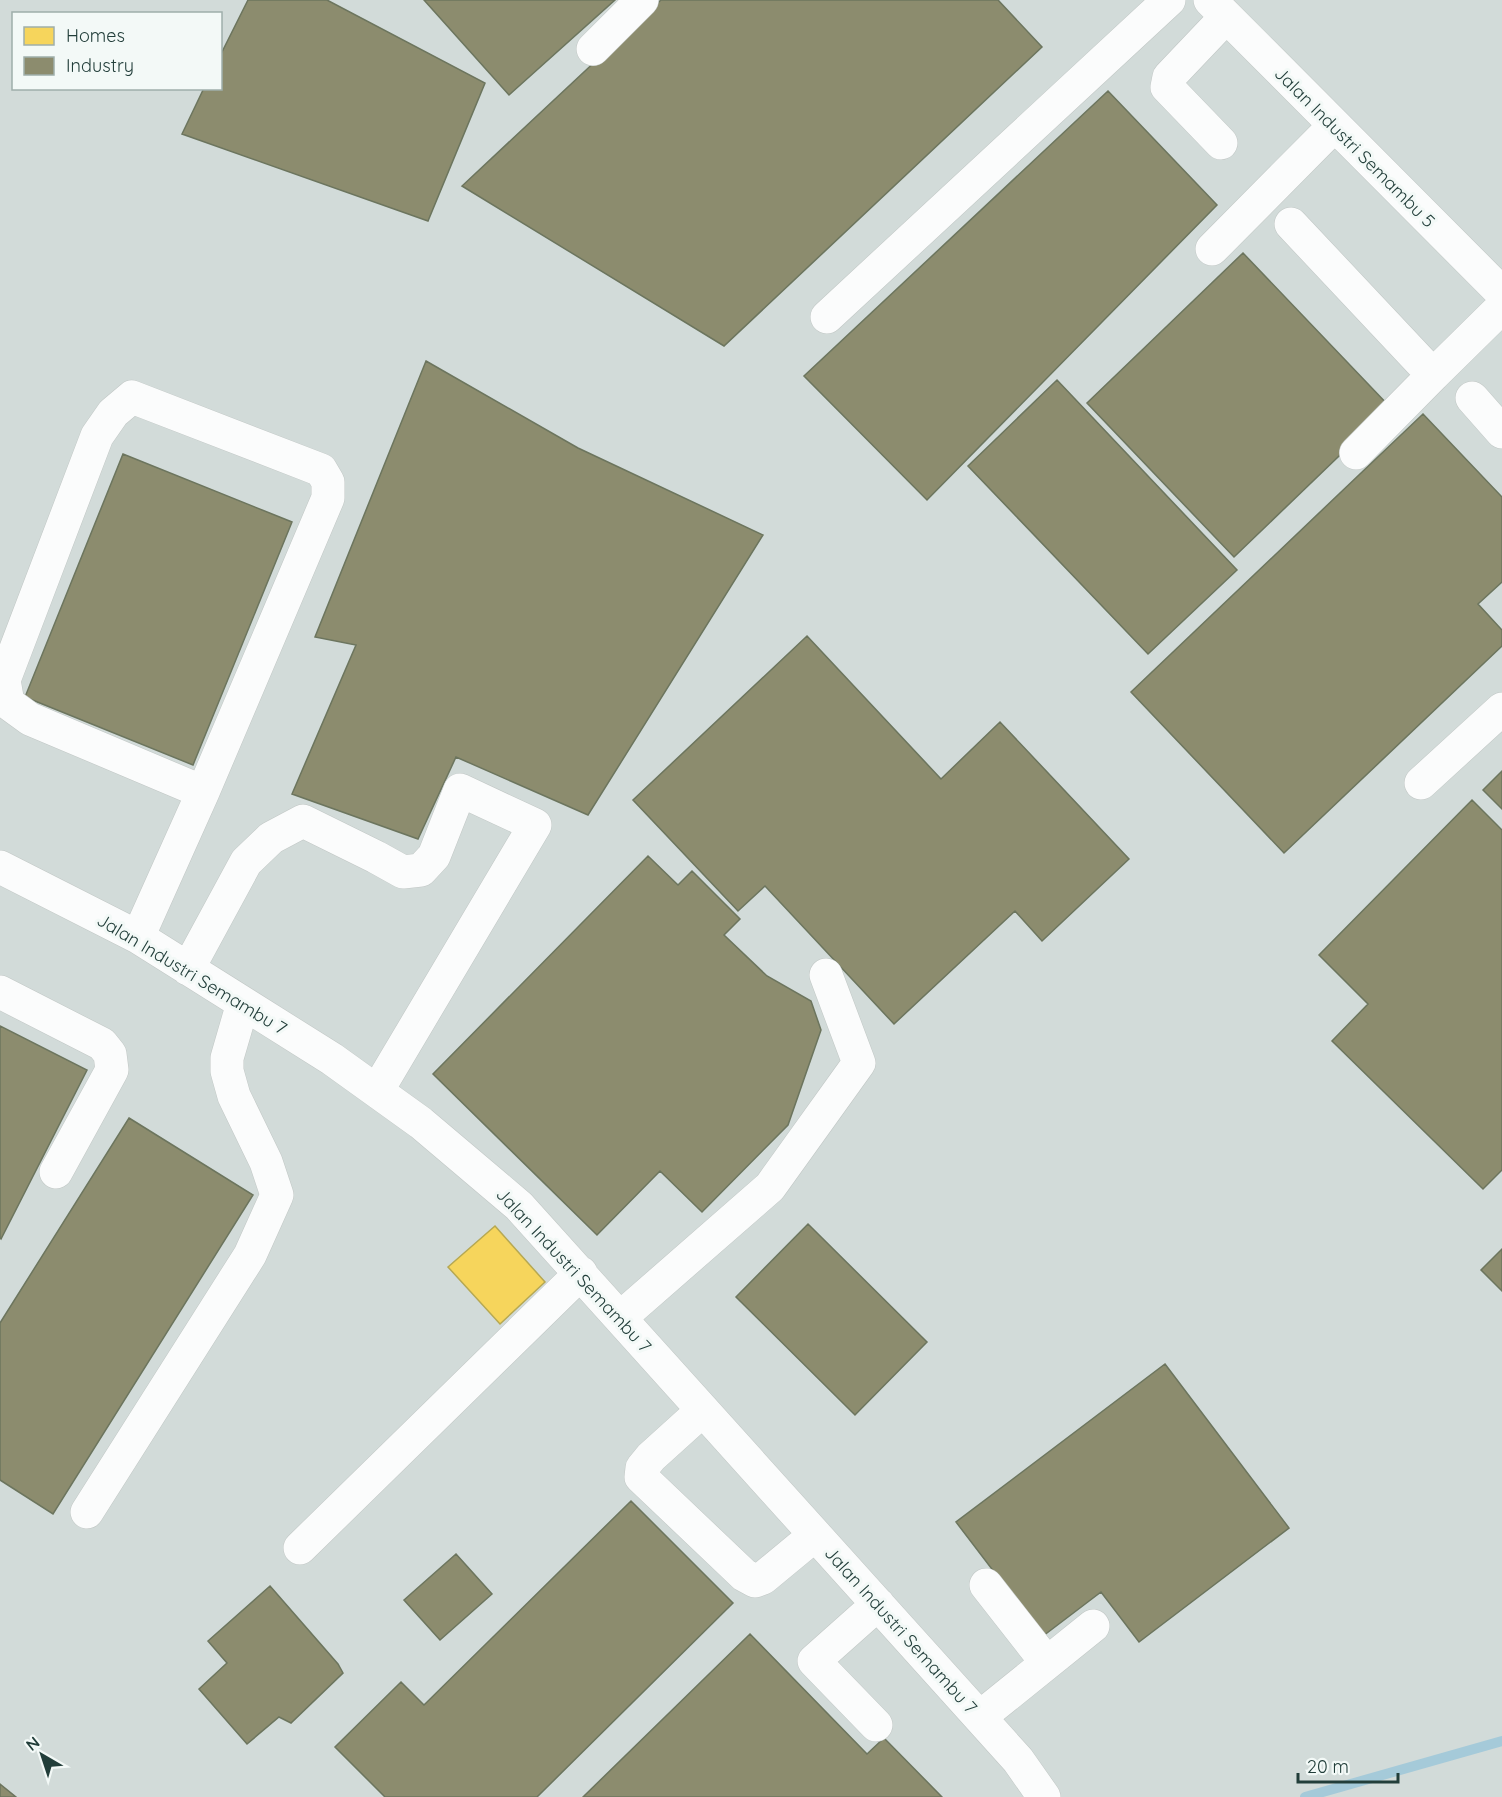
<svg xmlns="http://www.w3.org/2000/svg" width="1502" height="1797" font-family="Quicksand,sans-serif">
  <rect width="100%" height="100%" fill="#e4eae8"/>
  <path fill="#d2dbd9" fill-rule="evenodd" d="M0,0H1502V1797H0ZM14,14H220V88H14Z"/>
  <path fill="#f6d55c" stroke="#b6a852" stroke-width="1.5" d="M495,1226L545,1282L500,1324L448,1267Z"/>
  <path fill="#8c8c6e" stroke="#6c755e" stroke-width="1.5" d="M248,0H327L485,83L428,221L182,134L204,88H220V56Z
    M424,0H615L509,95Z
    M661,0H998L1042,47L724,346L462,186Z
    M1108,91L1217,205L927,500L804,376Z
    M1243,253L1390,407L1234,557L1087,403Z
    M426,361L578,448L763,535L588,815L456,757L418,839L292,794L356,645L315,637Z
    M1057,380L1237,570L1148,654L968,466Z
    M1423,414L1502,497V582L1478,604L1502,630V646L1284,853L1131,692Z
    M123,454L292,522L193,765L25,697Z
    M807,636L941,779L1000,722L1129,859L1042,941L1015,911L894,1024L765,886L738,911L633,800Z
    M1502,771V809L1483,790Z
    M1472,800L1502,830V1170L1483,1189L1332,1041L1368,1004L1319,955Z
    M648,856L678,885L692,871L740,919L724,935L767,976L811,1001L821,1030L788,1125L702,1212L660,1171L597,1235L433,1074Z
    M0,1026L87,1070L1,1239L0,1238Z
    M129,1118L253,1195L53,1514L0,1480V1323Z
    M808,1224L927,1342L855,1415L736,1297Z
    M1502,1249V1291L1481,1270Z
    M1165,1364L1289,1528L1139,1642L1101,1592L1043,1636L956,1522Z
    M631,1501L733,1603L537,1797H385L335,1747L401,1682L424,1705Z
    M456,1554L492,1594L440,1640L404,1600Z
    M270,1586L338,1664L343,1673L291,1723L279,1717L247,1744L199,1689L227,1663L208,1641Z
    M750,1634L867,1754L884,1738L942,1797H583Z
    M0,1784L16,1797H0Z"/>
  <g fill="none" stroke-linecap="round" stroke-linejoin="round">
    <path stroke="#a5cad9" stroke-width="10" d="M1305,1797L1502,1741"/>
    <defs>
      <path id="minor" d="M1210,0L1502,293
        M593,49L642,0
        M1221,143L1167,87L1169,77L1226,17
        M1291,224L1433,375L1502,307
        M1212,249L1334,126
        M827,317L1169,0
        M1472,398L1502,432
        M1356,453L1433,375
        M1421,783L1502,709
        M0,867L138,937L332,1059L421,1123L519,1206L1018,1760L1044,1797
        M138,937L203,792L328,498V482L321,470L132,397L113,413L97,436L4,680L8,703L30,719L203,792
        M188,969L246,862L271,838L303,821L376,857L403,872L421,870L434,856L460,790L535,825L377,1091
        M0,992L102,1044L110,1054L112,1070L56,1172
        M620,1318L770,1187L859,1063L826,975
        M703,1410L651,1457L642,1468L641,1477L744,1575L755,1581L763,1578L815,1535
        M87,1512L250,1255L277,1195L266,1162L234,1096L227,1071V1058L243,1003
        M300,1548L581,1273
        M986,1585L1047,1663
        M980,1717L1093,1626
        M876,1725L814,1661L878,1604"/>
    </defs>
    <use href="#minor" stroke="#c1c7c5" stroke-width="34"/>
    <use href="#minor" stroke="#fbfcfc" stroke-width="33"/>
  </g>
  <g text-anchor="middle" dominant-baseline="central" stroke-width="6" stroke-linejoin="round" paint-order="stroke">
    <g font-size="18" fill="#223e3a" stroke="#f3f9f7">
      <text transform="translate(1355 147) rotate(45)">Jalan Industri Semambu 5</text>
      <text transform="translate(192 974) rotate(31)">Jalan Industri Semambu 7</text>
      <text transform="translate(574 1270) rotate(47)">Jalan Industri Semambu 7</text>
      <text transform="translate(901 1630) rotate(48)">Jalan Industri Semambu 7</text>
    </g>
  </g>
  <rect x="12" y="12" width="210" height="78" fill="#f3f9f7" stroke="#9faeab" stroke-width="1.5"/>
  <rect x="24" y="27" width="30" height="18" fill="#f6d55c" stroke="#9faeab" stroke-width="1.5"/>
  <text x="66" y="42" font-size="18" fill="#223e3a">Homes</text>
  <rect x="24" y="57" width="30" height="18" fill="#8c8c6e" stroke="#9faeab" stroke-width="1.5"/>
  <text x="66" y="72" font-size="18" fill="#223e3a">Industry</text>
  <g transform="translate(42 1755) rotate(321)" stroke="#f3f9f7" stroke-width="4.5" paint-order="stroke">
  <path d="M0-4.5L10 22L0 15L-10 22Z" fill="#223e3a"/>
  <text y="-9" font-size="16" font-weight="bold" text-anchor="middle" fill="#223e3a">N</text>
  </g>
  <path d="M1298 1773v9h100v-9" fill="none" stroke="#223e3a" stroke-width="3"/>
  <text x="1307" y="1773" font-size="18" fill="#223e3a" stroke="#f3f9f7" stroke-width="4.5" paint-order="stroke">20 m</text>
</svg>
